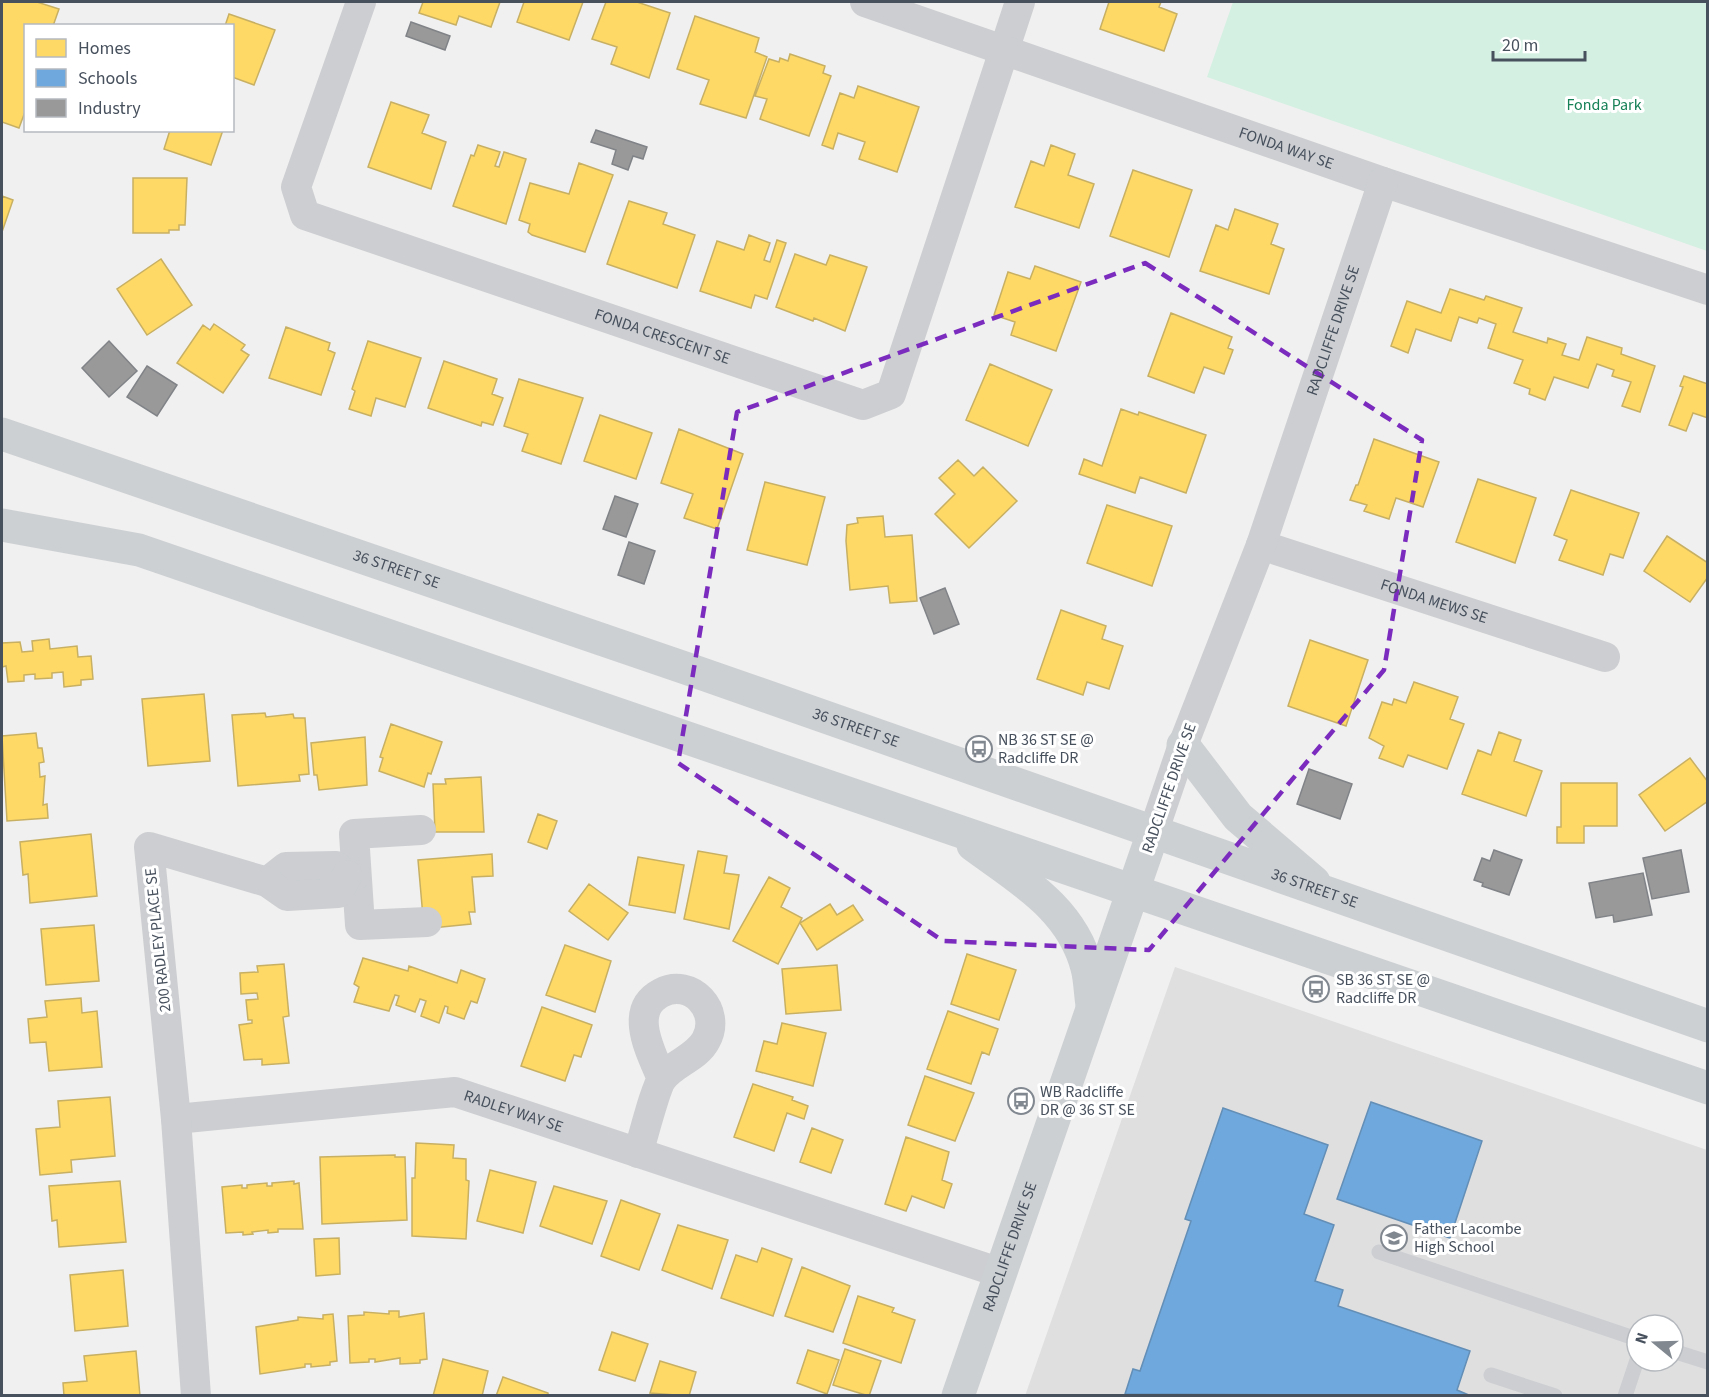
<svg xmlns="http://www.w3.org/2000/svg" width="1709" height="1397" font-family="'Source Sans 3',sans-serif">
  <rect width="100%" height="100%" fill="#f1f0f0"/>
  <path fill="#dfdfe0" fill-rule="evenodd" d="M1175,967L1707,1150V1395L1025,1396ZM1637,1325H1673V1361H1637Z"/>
  <path fill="#d4f0e2" d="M1233,2H1707V251L1207,77Z"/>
  <path fill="#ffd966" stroke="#c8b063" stroke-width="1.5" d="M2,2H37L59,9L53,26H26V109L19,128L2,122Z
    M423,2H500L491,27L459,16L456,25L419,13Z
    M524,2H583L569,40L517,22Z
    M606,2H637L670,13L649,78L611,64L617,47L592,39Z
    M1109,2H1161L1159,7L1177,14L1164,51L1100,29Z
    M229,14L275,30L254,85L232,77V26H225Z
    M695,16L759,38L755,52L767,57L746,118L700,104L709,80L677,69Z
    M790,54L825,66L823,73L831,76L809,136L760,119L767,99L755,96L769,59L779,62L780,58L788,61Z
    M858,86L919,107L897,172L859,159L865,142L838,133L833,149L822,145L840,93L854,98Z
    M391,102L429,115L422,133L446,142L431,189L368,167Z
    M170,130H223L211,165L164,149Z
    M478,145L500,152L495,166L499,167L504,152L526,159L506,224L453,206L471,155L474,156Z
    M1051,145L1075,154L1068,175L1094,184L1079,228L1015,207L1031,161L1044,166Z
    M579,163L613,175L585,252L532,235L528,232L530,224L519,220L530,183L569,194Z
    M1133,170L1192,190L1169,257L1110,236Z
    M133,178H187L185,225H179V230H169V233H133Z
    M2,196L13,200L2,232Z
    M629,201L667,213L663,224L695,235L677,288L607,264Z
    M1235,209L1278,224L1271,244L1284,249L1269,294L1200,271L1216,225L1228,230Z
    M749,235L770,243L764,260L770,262L777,240L786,243L767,299L755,295L751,308L700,291L717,241L744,250Z
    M795,254L826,265L830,255L867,267L845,331L814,318L813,321L776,307Z
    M161,259L192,305L147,335L117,289Z
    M1035,266L1081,282L1056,351L1011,335L1015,322L994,315L1008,272L1030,279Z
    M1450,289L1484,300L1486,296L1522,308L1513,332L1547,343L1548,338L1566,344L1562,355L1579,360L1587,337L1622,348L1621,354L1655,366L1640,412L1622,406L1631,382L1612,376L1614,370L1597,364L1588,388L1554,377L1545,400L1529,394L1530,389L1514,383L1523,360L1488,348L1496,324L1479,318L1477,323L1459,317L1451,341L1416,329L1408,353L1391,346L1407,301L1441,313Z
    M1171,313L1232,337L1228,348L1233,350L1224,374L1204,367L1194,393L1148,376Z
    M214,324L245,345L241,350L249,355L223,393L177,363L203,325L210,330Z
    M286,327L330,343L328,350L335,353L321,395L269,378Z
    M368,341L421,358L405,407L376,398L371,416L349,409L355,391L352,389Z
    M444,361L497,379L492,394L503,398L493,425L482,422L481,426L428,408Z
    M990,364L1052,390L1028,446L966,420Z
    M1684,376L1708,384V418L1693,413L1686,431L1669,425L1683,387L1680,386Z
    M519,379L583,398L561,464L522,451L528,434L504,426Z
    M1121,409L1138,415L1139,412L1206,435L1186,493L1140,477L1135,493L1079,474L1084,459L1102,466Z
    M600,415L652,433L636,479L584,461Z
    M679,429L743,454L717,529L684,518L693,494L661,483Z
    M1374,439L1439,462L1423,507L1396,498L1389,519L1364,511L1367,505L1350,500L1356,485H1358Z
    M958,460L974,476L983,467L1017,501L969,548L935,514L955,494L939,478Z
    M1478,479L1536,498L1515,563L1456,542Z
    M765,482L825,497L807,565L747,550Z
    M1571,490L1639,513L1623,558L1610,554L1603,575L1559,560L1567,540L1554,535Z
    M1107,505L1172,526L1152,586L1087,563Z
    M883,516L885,537L912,535L917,601L890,603L888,586L850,590L846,541L847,525L858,523L857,518Z
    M1667,536L1708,563V577L1690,602L1644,571Z
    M1061,610L1106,626L1102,639L1123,646L1109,689L1087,682L1083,695L1037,679Z
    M49,639L50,649L77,646L78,657L91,656L93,679L81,680V685L64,687L63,672L52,673V678L35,679V674L24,675V681L8,682L6,666L2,667V643L20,642L22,652L33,651L32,641Z
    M1310,640L1368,660L1346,726L1288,706Z
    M1414,682L1458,697L1450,719L1464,724L1447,769L1408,755L1403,767L1379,758L1384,746L1369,738L1382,702L1392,705L1394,699L1406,703Z
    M204,694L210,761L148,766L142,699Z
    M265,713L266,717L293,714L294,718H305L309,774L299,775L300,781L238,786L232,715Z
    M391,724L442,742L431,774L428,773L424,787L379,771L383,758L380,757Z
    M1499,732L1521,740L1514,761L1542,771L1526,816L1462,794L1478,750L1491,755Z
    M36,733L38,748H42L44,762L39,763L40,777L45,776L43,805L47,804L48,818L7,821L2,736Z
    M365,737L367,785L319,790L317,775H314L311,743Z
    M1690,758L1708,782V801L1665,831L1639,795Z
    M481,777L484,832H435L433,784H446L445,779Z
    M1561,783H1617V826H1584V843H1557V827H1561Z
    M538,814L557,821L547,849L528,842Z
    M91,834L97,896L30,903L28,874L23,875L20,842Z
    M698,851L727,856L724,873L739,875L729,929L684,919Z
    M492,854L493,876L472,877L475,912H469L471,924L432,928L423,917L418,860Z
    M638,857L684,865L675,913L629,905Z
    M769,877L790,888L781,907L802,918L778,964L733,941Z
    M589,884L628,913L608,940L569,911Z
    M830,904L837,915L853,905L863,920L817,950L800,923Z
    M94,925L99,981L46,985L41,929Z
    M565,945L611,961L595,1012L546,995Z
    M967,954L1016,970L999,1020L951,1004Z
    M363,958L408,971L409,966L457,983L461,970L485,979L477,1003L471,1001L464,1019L447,1013L448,1007L445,1006L439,1023L421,1016L426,1001L420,999L415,1012L396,1005L399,996L395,995L389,1011L354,1002L359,987L354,984Z
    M284,964L289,1016L283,1017L289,1063L262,1065V1059L244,1060L239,1025L252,1023V1020H248L246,1000L258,999L257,993L241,994L240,973L258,972L257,966Z
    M837,965L841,1010L786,1014L782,969Z
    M81,998L82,1013L97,1011L102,1067L49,1071L46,1042L30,1043L28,1019L47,1017L45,1001Z
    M542,1007L592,1025L581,1057L574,1055L565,1081L521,1066Z
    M948,1011L998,1029L989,1055L982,1052L971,1084L927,1069Z
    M782,1023L826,1033L813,1086L756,1071L764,1041L777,1044Z
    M925,1076L974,1093L955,1141L908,1125Z
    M753,1084L793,1097L792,1100L808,1106L804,1119L787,1113L774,1151L734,1137Z
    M110,1097L115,1156L71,1160L72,1172L40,1175L36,1129L60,1127L58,1101Z
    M812,1128L843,1140L831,1173L800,1162Z
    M906,1137L949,1152L942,1180L952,1184L944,1208L912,1196L906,1211L885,1204Z
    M416,1143L454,1145L453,1158L466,1159V1180L469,1181L466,1239L412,1236V1178H415Z
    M395,1155V1157H405L407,1220L322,1224L320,1157Z
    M490,1170L536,1182L523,1233L477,1221Z
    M120,1181L126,1242L59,1247L57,1220L52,1221L49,1186Z
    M294,1181V1184L299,1183L303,1229H278V1232L268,1233V1230L252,1232L253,1234L243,1235V1232L226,1233L222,1187L242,1185V1188H247V1185L267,1183V1186H272V1183Z
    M554,1186L607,1201L592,1244L540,1226Z
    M621,1200L660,1214L639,1270L601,1256Z
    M678,1225L728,1240L712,1289L662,1270Z
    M339,1238L340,1274L316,1276L314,1239Z
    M762,1248L792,1259L773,1316L721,1298L736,1255L757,1262Z
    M802,1267L850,1286L833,1332L785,1316Z
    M123,1270L128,1326L75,1331L70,1275Z
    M858,1296L894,1308L892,1312L915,1320L901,1363L843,1343Z
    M389,1311H399V1317L424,1313L427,1359L420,1360V1363L400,1364V1358L375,1362V1359H369V1362L350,1363L348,1316L364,1315V1312L389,1314Z
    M333,1314L337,1361L330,1362V1365L311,1367V1364H305V1367L260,1374L256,1327L298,1320V1317L323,1319V1315Z
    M612,1332L648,1344L635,1381L599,1370Z
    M845,1349L881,1361L869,1396L833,1385Z
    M808,1350L839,1360L827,1394L797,1383Z
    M136,1351L140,1396H64L63,1383L87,1381L84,1356Z
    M443,1359L488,1371L482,1396H433Z
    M660,1361L696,1372L689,1396L650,1393Z
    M503,1377L548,1393V1396H496Z"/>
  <path fill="#6fa8dc" stroke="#638eb6" stroke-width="1.5" d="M1371,1102L1482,1141L1450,1238L1337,1199Z
    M1223,1108L1328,1145L1304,1214L1334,1225L1315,1281L1343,1290L1338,1306L1470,1351L1457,1390L1471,1396L1125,1394L1133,1369L1140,1371L1191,1221L1185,1219Z"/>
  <path fill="#999" stroke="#808387" stroke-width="1.5" d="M411,22L450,36L445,50L406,36Z
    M596,130L647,147L643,159L633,156L628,170L612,164L616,150L591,142Z
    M109,341L137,371L109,397L82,368Z
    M147,366L177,385L157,416L127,397Z
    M615,496L638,504L626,537L603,529Z
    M629,542L655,551L644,584L618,575Z
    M945,588L959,624L934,634L920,598Z
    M1309,769L1352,784L1340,819L1297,804Z
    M1494,850L1522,860L1509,895L1482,886L1483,883L1474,880L1482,858L1490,861Z
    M1681,850L1689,892L1652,899L1643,858Z
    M1643,873L1652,915L1614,922L1613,915L1596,918L1589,883Z"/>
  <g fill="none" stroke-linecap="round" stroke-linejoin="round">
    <path stroke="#ccced1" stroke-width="15" d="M1379,1252L1637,1339
      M1673,1351L1708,1362
      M1491,1375L1555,1396
      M1625,1396L1637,1360"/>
    <g stroke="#ccced1" stroke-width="30">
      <path id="s1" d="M361,2L296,187L305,215L863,405L891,394L1020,2"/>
      <path id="s2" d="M865,2L1383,182L1708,290"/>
      <path id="s3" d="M1261,545L1605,657"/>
      <path d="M421,830L354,834L360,925L427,922"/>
      <path id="s4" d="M1153,833L1183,745L1261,545L1383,182"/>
      <path d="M267,882L286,867L336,866L347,875H356"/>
      <path id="s5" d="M176,1119L455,1092L1001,1273"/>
      <path d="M638,1153C643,1138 655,1089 662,1079C673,1063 697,1058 706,1040C722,1011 691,977 661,993C627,1011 652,1054 662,1079"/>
      <path d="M196,1396L176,1119L149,847L267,882L287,896L338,893L347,875"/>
    </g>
    <g stroke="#cdd0d3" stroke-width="33">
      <path id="s6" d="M2,434L691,670L1708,1026"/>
      <path d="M2,525L139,550L1708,1088"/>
      <path d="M1183,745L1238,817L1314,882"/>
      <path d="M973,845C1019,879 1072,908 1087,968C1090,979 1090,992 1092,1005"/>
      <path id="s7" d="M958,1396L1153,833"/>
    </g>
  </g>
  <path fill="none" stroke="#7b2cbf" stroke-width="4.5" stroke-dasharray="12 8" stroke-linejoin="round" d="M1145,263L1422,440L1384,670L1149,950L943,941L678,763L737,412Z"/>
  <defs>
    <symbol id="bus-ring" viewBox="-11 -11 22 22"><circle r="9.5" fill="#fff" stroke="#828890" stroke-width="1.5"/><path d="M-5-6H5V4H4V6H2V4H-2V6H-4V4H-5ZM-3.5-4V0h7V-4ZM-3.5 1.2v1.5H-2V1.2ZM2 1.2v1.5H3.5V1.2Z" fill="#828890"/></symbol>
    <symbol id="school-ring" viewBox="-11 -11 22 22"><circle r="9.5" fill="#fff" stroke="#828890" stroke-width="1.5"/><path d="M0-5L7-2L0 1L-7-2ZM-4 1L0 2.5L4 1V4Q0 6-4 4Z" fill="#828890"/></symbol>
  </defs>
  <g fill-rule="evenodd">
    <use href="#bus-ring" x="964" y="734" width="30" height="30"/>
    <use href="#bus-ring" x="1301" y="974" width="30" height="30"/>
    <use href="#bus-ring" x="1006" y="1086" width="30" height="30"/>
    <use href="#school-ring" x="1379" y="1223" width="30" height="30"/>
  </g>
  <g text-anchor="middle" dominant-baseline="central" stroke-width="6" stroke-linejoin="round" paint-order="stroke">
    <g font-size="16" fill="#168057" stroke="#fff">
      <text x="1604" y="105">Fonda Park</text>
    </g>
    <g font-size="16" fill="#47505d" stroke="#fff">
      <text stroke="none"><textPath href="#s2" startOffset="446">FONDA WAY SE</textPath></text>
      <text stroke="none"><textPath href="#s4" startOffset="534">RADCLIFFE DRIVE SE</textPath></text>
      <text stroke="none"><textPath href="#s1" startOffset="603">FONDA CRESCENT SE</textPath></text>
      <text stroke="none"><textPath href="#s6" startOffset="417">36 STREET SE</textPath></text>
      <text stroke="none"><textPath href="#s3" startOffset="182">FONDA MEWS SE</textPath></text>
      <text stroke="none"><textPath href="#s6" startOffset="903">36 STREET SE</textPath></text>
      <text transform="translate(1169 788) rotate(-71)">RADCLIFFE DRIVE SE</text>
      <text stroke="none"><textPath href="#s6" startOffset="1389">36 STREET SE</textPath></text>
      <text transform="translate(158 940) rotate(-96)">200 RADLEY PLACE SE</text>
      <text stroke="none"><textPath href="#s5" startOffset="342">RADLEY WAY SE</textPath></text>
      <text stroke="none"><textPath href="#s7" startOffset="158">RADCLIFFE DRIVE SE</textPath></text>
    </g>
    <g font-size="16" fill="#47505d" stroke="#fff" text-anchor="start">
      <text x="998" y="740">NB 36 ST SE @<tspan x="998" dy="18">Radcliffe DR</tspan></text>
      <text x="1336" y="980">SB 36 ST SE @<tspan x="1336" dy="18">Radcliffe DR</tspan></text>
      <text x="1040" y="1092">WB Radcliffe<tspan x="1040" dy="18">DR @ 36 ST SE</tspan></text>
      <text x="1414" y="1229">Father Lacombe<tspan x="1414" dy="18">High School</tspan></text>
    </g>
  </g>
  <rect width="1709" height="1397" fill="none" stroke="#47505d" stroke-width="6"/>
  <rect x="24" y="24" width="210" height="108" fill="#ffffff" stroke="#b5b9be" stroke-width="1.5"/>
  <rect x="36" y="39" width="30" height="18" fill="#ffd966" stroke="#b5b9be" stroke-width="1.5"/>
  <text x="78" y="54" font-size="18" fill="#47505d">Homes</text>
  <rect x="36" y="69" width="30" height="18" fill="#6fa8dc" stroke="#b5b9be" stroke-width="1.5"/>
  <text x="78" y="84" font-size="18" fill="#47505d">Schools</text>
  <rect x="36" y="99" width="30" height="18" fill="#999999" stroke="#b5b9be" stroke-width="1.5"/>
  <text x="78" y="114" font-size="18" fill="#47505d">Industry</text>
  <g transform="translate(1655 1343) rotate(289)"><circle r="28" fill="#ffffff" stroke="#b5b9be" stroke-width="1.5"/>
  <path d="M0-4.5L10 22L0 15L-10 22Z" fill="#828890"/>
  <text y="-9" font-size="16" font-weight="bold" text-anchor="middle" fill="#47505d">N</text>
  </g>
  <path d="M1493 51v9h92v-9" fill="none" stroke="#47505d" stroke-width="3"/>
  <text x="1502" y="51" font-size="18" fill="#47505d" stroke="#ffffff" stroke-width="4.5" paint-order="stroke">20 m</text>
</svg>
